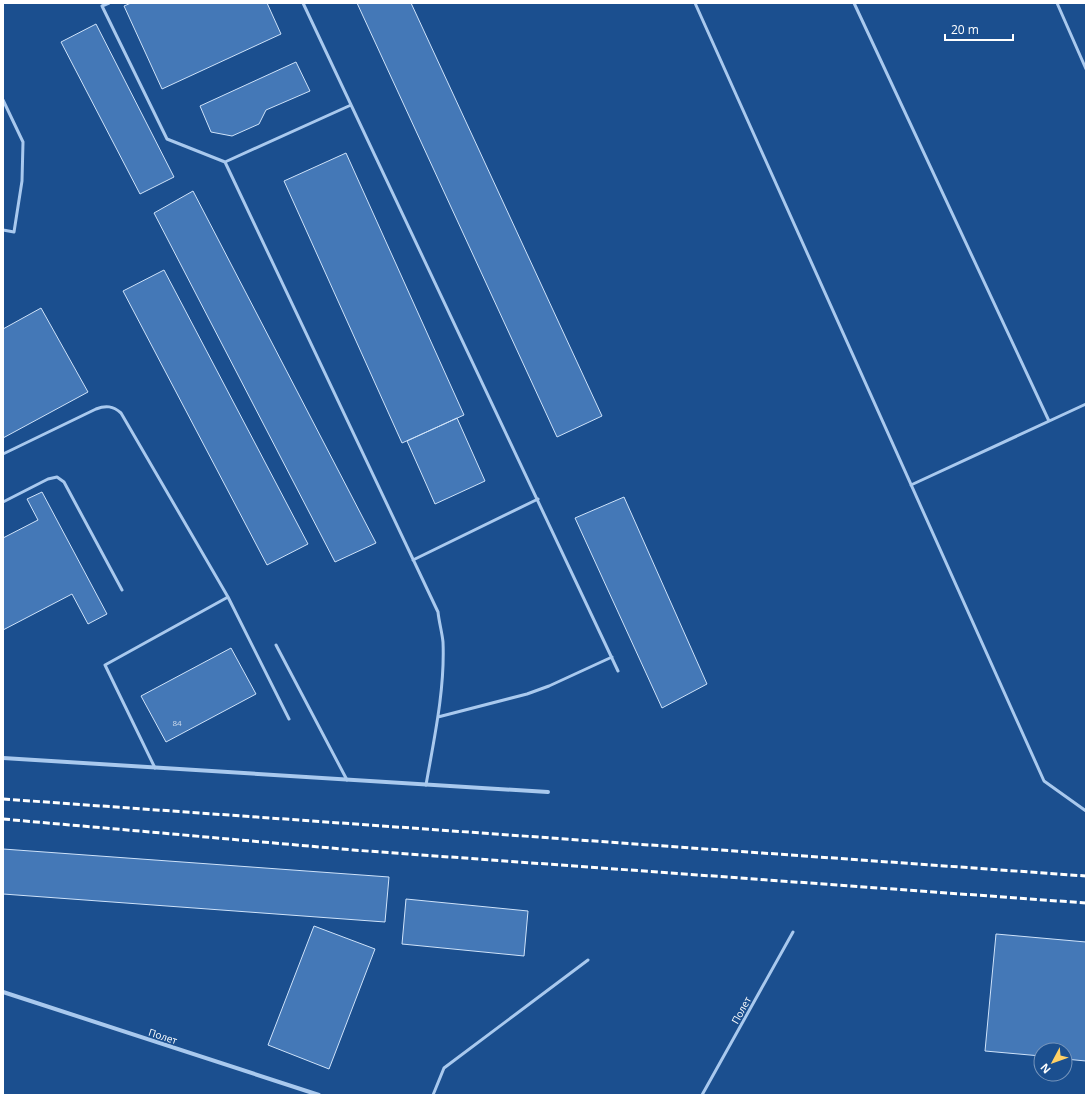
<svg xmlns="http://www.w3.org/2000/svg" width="1089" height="1098" font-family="'Open Sans',sans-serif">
  <rect width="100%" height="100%" fill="#1b4f8f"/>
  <path fill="#4478b7" stroke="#cfe3fa" d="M131,3H267L281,34L162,89L124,6Z
    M357,3H411L602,416L557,437Z
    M96,24L174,177L140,194L61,42Z
    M296,62L310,91L266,110L259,124L232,136L211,132L200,106Z
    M346,153L464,415L402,443L284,181Z
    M193,191L376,543L335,562L154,213Z
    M164,270L308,544L267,565L123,291Z
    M41,308L88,392L3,438V329Z
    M457,418L485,481L435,504L407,441Z
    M42,492L107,614L88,624L72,594L3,630V538L38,520L27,499Z
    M624,497L707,684L662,708L575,518Z
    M231,648L256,694L166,742L141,696Z
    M3,849L389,877L385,922L3,894Z
    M406,899L528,911L524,956L402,944Z
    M314,926L375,949L329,1069L268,1045Z
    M996,934L1086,942V1061L1065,1059V1050H1041V1056L985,1051Z"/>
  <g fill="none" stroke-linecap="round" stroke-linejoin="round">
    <path stroke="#a9c9ee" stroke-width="3" d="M109,3L102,6L167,139L225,162L351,105
      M303,3L618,671
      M695,3L1044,781L1086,811
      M854,3L1049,421
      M1057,3L1086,69
      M3,100L23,142L22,181L14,232L3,230
      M225,162L438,612C439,622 442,632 443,642C445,690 434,739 426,785
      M3,454L96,409C106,405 113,406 121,413L228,597
      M911,485L1086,404
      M3,502L48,479L57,477L64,482L122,590
      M413,560L538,499
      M276,645L347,780
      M438,717L527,694L549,686L612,657
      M155,768L105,665L228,597L289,719
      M433,1095L444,1068L588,960
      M702,1095L793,932"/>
    <path stroke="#a9c9ee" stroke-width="4" d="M3,758L548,792
      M3,992L319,1095"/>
    <path stroke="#fff" stroke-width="3" stroke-dasharray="7 3" stroke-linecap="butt" d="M3,799L1086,876
      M3,819L353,850L1086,903"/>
  </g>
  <g text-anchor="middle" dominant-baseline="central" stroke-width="3" stroke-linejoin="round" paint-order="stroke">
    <g font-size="8" fill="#d0dded">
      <text x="177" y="722">84</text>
    </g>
    <g font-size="10" fill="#fff" stroke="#1b4f8f">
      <text transform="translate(741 1010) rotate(-61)">Полет</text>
      <text transform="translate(163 1036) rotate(18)">Полет</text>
    </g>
  </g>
  <rect width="1089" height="1098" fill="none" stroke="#ffffff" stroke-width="8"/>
  <g transform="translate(1053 1062) rotate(229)"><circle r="19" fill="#1b4f8f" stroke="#7695bc"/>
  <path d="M0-3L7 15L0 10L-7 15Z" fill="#ffd166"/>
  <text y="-6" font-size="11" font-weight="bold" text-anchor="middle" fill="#ffffff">N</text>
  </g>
  <path d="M945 34v6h68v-6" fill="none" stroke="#ffffff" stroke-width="2"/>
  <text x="951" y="34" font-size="12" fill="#ffffff" stroke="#1b4f8f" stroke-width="3" paint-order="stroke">20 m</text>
</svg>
